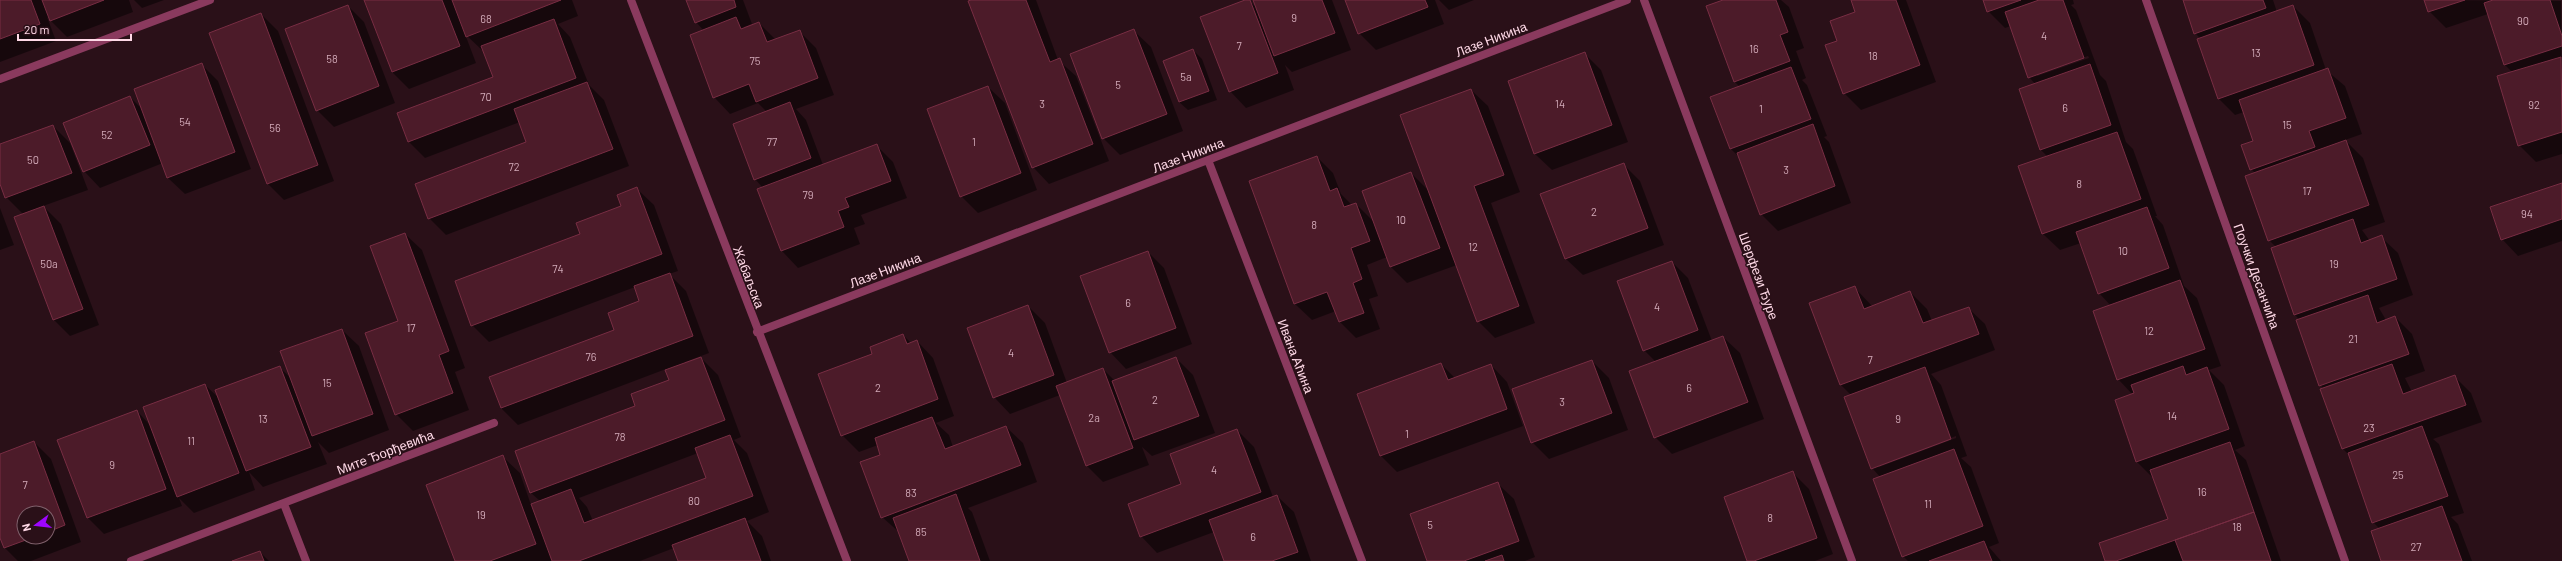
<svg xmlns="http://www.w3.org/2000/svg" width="2562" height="561" font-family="Barlow,sans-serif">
  <rect width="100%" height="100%" fill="#2a1018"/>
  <path fill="#0007" fill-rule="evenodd" d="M0,0H129L133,12L67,37L47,17L56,41L0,62Z
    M134,0H164L142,8Z
    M365,0H572L578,16L558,24L570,37L589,85L604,100L629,166L446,235L429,218L528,142L520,122L425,158L408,141L494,77L484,52L465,34L476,63L409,89L392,72Z
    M687,0H743L752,24L744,27L746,28L759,23L776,40L799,31L816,48L834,95L796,109L806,120L823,165L876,145L893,162L907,198L861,215L865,224L854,228L860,244L798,268L782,251L758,190L763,188L755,179L767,112L758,103L730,114L714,97L704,31L696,22Z
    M974,0H1036L1058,60L1076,76L1109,161L1049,184L1033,167Z
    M1248,0L1256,7L1254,0H1332L1351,50L1292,72L1285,65L1294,90L1246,108L1230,91Z
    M1346,0H1435L1444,24L1376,50L1359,33Z
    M1439,0H1474L1449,10Z
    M1726,0H1781L1789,7L1804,48L1796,51L1806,78L1802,80L1807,85L1827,136L1824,137L1829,142L1851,203L1778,231L1761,214L1740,158L1731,149L1712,97L1740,87L1735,82L1708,7Z
    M1852,0H1906L1936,82L1861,110L1844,93L1839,41L1857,13Z
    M1984,0H2073L2074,4L2071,5L2076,10L2100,75L2106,81L2126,142L2133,149L2157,216H2155L2163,225L2184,286L2197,298L2221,366L2209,370L2224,385L2245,446L2235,450L2246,460L2281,561H2106L2169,519L2154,479L2137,462L2133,395L2118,379L2111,306L2099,293L2081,243L2060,250L2043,234L2048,157L2041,150L2020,89L2035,84L2029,77L2011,26L2005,28L1988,11ZM2088,56L2089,58L2037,76V74Z
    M2184,0H2273L2277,12L2293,6L2310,23L2326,70L2345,86L2362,134L2345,140L2363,158L2385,222L2362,230L2370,241L2381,237L2398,253L2413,295L2379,308L2386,320L2395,317L2412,334L2425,371L2405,378L2412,392L2455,377L2471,393L2482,422L2433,439L2439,444L2464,513L2451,517L2458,524L2472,561H2382L2380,529L2373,522L2350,456L2342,448L2300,320L2295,315L2272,249L2276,247L2269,240L2255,173L2251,169L2255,142L2244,112L2235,115L2219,99L2201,39L2195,33Z
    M2425,0L2561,1L2562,154L2536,162L2519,145L2512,72L2504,64L2488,14L2446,28L2429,11Z
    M348,6L364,22L395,103L334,127L317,110Z
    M261,14L278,31L334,181L284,200L268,184Z
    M1134,31L1151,47L1183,131L1120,155L1103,138Z
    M1193,50L1202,59L1217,100L1188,110L1179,102Z
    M1584,53L1601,70L1628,142L1552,170L1535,154L1509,81Z
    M202,65L218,81L251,169L185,194L168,178L163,163L100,188L84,171L130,97L143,110Z
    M988,87L1005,103L1037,190L978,213L961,196Z
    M1471,90L1488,106L1520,192L1491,203L1535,323L1495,338L1478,321L1457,265L1407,283L1391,267L1387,257L1367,265L1378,296L1369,299L1380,329L1356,338L1340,322L1336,311L1312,320L1295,304L1250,181L1317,157L1333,173L1341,194L1352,205L1356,204L1374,222L1411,173L1429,191Z
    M53,126L70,143L88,190L43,206L61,224L99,325L70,336L54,320L24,215L6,197L0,181V145Z
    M1623,164L1640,181L1664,245L1583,275L1566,259L1542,194Z
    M2562,184V241L2518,256L2502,239Z
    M637,189L654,205L678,271L669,274L686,291L709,353L685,362L686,364L701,358L718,375L741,437L734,440L747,453L769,512L747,521L762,536L771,561H679L674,548L640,561H456L503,457L520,473L531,505L540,501L531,493L516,452L636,407L670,380L666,369L518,425L501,408L616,330L641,301L635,287L489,342L472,325L581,235L622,207ZM698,453L707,478L593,521L587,507L579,498Z
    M0,208L14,245L0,250Z
    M405,234L422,250L465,368L455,372L469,410L413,431L396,414Z
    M1148,252L1164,268L1192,344L1126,369L1110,352Z
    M1672,262L1688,278L1712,341L1723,337L1740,353L1764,419L1672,454L1655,437L1656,362L1644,350Z
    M1855,288L1872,306L1910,292L1927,309L1932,321L1968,308L1985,324L1995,350L1931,374L1941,385L1967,456L1961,458L1971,467L1999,543L1989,547L2001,561H1908L1903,556L1881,478L1872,468L1852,396L1841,385ZM1956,436V438L1879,467V465Z
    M1028,306L1045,323L1067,383L1103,369L1115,381L1176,358L1193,375L1215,433L1152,456L1142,447L1149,465L1103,482L1086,465L1060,395L1010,414L994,397Z
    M342,330L359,346L389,430L329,453L318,442L327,464L263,487L249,472L255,490L194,513L179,498L182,506L104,534L88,518L59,440L137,411L150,425L205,385L220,399L279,367L292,379Z
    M903,335L911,343L917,341L933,358L954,416L936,423L949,435L953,447L1006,427L1023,443L1037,482L968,508L972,512L990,561H910L900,533L882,517V455L878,445L859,452L842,435L873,354Z
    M1592,361L1609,378L1628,430L1549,459L1532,442Z
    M1441,364L1455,378L1491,365L1507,382L1523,426L1397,472L1381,456Z
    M1237,430L1254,447L1273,497L1277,496L1294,512L1311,561H1225L1214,532L1157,553L1141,536L1183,485Z
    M34,442L51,459L81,542L31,561H18L5,548L0,536V455ZM24,513H48V537H24Z
    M1793,473L1809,489L1833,554L1815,561H1748Z
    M1497,483L1514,499L1535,557L1525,561H1428Z
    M260,552L269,561H235Z"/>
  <path fill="#4c1b29" stroke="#782d43" d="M0,0H31L40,24L0,39Z
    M42,0H104L50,21Z
    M364,0H442L460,46L392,72Z
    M452,0H561L466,37Z
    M686,0H734L736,7L695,23Z
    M971,0H1026L1050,62L1060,58L1093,144L1032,168L968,1Z
    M1245,0H1250L1278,73L1229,92L1200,17Z
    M1253,0H1322L1335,33L1274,56Z
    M1345,0H1425L1428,7L1358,34Z
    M1723,0H1776L1788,32L1780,35L1790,61L1734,82L1706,6Z
    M1851,0H1896L1920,65L1843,94L1825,45L1837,41L1830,21L1855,12Z
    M1983,0H2021L1987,12Z
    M2039,0H2063L2084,58L2028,78L2005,12Z
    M2183,0H2263L2266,8L2194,34Z
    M2424,0H2465L2428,12Z
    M2493,0H2550L2562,36V46L2504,65L2484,3Z
    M348,5L379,86L316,111L285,29Z
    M2293,5L2314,65L2218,99L2197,39Z
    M261,13L318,165L267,184L209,33Z
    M736,17L741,29L759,22L767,42L800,30L818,78L756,102L749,84L713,98L690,35Z
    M554,19L576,78L408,142L397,113L493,77L481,46Z
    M1134,29L1167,114L1102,139L1070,54Z
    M1193,49L1209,91L1179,102L1163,61Z
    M1585,52L1612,125L1534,154L1508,81Z
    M2561,57L2562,132L2518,146L2497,76Z
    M202,63L235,152L167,178L134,89Z
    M2090,64L2111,125L2040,150L2019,89Z
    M1791,67L1811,119L1730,149L1710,97Z
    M2328,68L2346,118L2309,131L2315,147L2250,170L2241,145L2253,141L2239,100Z
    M587,82L613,149L428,219L415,184L526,142L514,109Z
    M988,86L1021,173L960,197L927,109Z
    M1471,89L1504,175L1474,186L1519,306L1477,322L1400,115Z
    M130,96L150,145L83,172L63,123Z
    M790,102L811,158L754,180L733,124Z
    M1813,124L1835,186L1760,215L1737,153Z
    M53,125L72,173L5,198L0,184V144Z
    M2117,132L2141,199L2042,234L2018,166Z
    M2346,140L2369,205L2268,241L2245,176Z
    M877,144L891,181L845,198L849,207L838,211L844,227L781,251L757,189Z
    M1317,156L1330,191L1337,188L1344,207L1356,203L1370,241L1351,248L1362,279L1353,283L1364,313L1339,322L1327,292L1294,304L1249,181Z
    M1624,163L1648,228L1565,259L1540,194Z
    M1411,172L1440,248L1390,267L1362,191Z
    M2562,183V219L2501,240L2490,207Z
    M637,187L662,254L471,326L455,281L580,234L576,223L621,206L617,195Z
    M44,206L83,309L53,320L14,217Z
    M2147,207L2169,268L2098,294L2076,232Z
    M2353,219L2361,243L2382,235L2397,279L2294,315L2271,248Z
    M405,233L449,351L439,355L453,393L395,415L365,333L398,321L370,246Z
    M1148,251L1176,328L1109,353L1080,276Z
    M1672,261L1698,330L1643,351L1617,281Z
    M670,273L693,336L501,408L489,377L614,330L608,313L639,301L634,286Z
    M2180,280L2205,349L2117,380L2093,311Z
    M1855,286L1864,309L1910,291L1923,323L1969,307L1979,334L1840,385L1809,303Z
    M2368,295L2377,323L2395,316L2409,354L2319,386L2296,320Z
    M1028,305L1054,375L993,398L967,328Z
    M342,329L373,414L312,436L280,351Z
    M903,334L907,344L917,340L938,399L841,436L818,374L872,354L870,347Z
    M1723,336L1748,402L1654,438L1629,371Z
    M701,357L725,420L530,493L515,451L635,406L631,394L669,380L665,370Z
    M1176,357L1199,416L1134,440L1112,381Z
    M1592,360L1612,413L1531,443L1512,389Z
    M1441,363L1448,380L1491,364L1507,409L1380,456L1357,394Z
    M2392,364L2403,394L2455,375L2466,405L2342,449L2320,389Z
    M280,366L311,447L246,471L215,390Z
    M2183,366L2186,375L2207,367L2229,429L2136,462L2115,400L2134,393L2131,385Z
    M1925,367L1951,439L1871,469L1844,397Z
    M1103,368L1133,448L1086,466L1056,386Z
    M205,384L239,473L177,497L143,407Z
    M137,410L166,489L87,518L57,440Z
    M932,417L945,449L1006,426L1021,465L881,518L860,462L880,455L875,438Z
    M2422,426L2448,496L2372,523L2348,453Z
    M1237,429L1261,492L1140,537L1128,504L1181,484L1170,454Z
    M730,435L753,496L579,561H552L531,504L571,489L584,523L706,478L695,448Z
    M34,441L65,525L48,532V513H24V537H34L4,548L0,538V454Z
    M2230,442L2254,512L2116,561H2105L2099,543L2168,519L2150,470Z
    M1954,449L1983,526L1902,557L1873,479Z
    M503,455L536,544L490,561H455L426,485Z
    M1793,471L1817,538L1754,561H1747L1724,497Z
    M1498,482L1519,541L1464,561H1427L1410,514Z
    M956,494L980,561H909L893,518Z
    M1277,495L1298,552L1272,561H1224L1209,520Z
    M2442,506L2462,561H2381L2371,531Z
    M2254,512L2271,561H2183L2175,540Z
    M745,518L761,561H678L672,545Z
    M1984,541L1992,561H1929Z
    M260,551L264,561H232Z
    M1502,555L1504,561H1485Z"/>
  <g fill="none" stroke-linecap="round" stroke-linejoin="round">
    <path stroke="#8a3a5e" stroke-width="8" d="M631,0L847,561
      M1644,0L1852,561
      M2146,0L2345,561
      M0,79L210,0
      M1208,160L1362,561
      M757,332L1627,0
      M284,504L306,561
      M131,561L494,423"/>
  </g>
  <g text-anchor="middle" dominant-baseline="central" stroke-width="3" stroke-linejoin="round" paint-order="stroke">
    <g font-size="11" fill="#d2aab8">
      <text x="1294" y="17">9</text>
      <text x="486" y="18">68</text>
      <text x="2523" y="20">90</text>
      <text x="2044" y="35">4</text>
      <text x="1239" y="45">7</text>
      <text x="1754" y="48">16</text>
      <text x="2256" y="52">13</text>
      <text x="1873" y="55">18</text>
      <text x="332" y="58">58</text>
      <text x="755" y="60">75</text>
      <text x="1186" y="76">5a</text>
      <text x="1118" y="84">5</text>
      <text x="486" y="96">70</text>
      <text x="1042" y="103">3</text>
      <text x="1560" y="103">14</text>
      <text x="2534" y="104">92</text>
      <text x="2065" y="107">6</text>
      <text x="1761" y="108">1</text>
      <text x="185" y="121">54</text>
      <text x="2287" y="124">15</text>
      <text x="275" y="127">56</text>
      <text x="107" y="134">52</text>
      <text x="772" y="141">77</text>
      <text x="974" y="141">1</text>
      <text x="33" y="159">50</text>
      <text x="514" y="166">72</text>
      <text x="1786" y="169">3</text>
      <text x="2079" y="183">8</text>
      <text x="2307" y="190">17</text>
      <text x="808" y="194">79</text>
      <text x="1594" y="211">2</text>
      <text x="2527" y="213">94</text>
      <text x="1401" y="219">10</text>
      <text x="1314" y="224">8</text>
      <text x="1473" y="246">12</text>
      <text x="2123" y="250">10</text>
      <text x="49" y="263">50a</text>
      <text x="2334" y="263">19</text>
      <text x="558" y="268">74</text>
      <text x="1128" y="302">6</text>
      <text x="1657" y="306">4</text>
      <text x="411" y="327">17</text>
      <text x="2149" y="330">12</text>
      <text x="2353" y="338">21</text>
      <text x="1011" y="352">4</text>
      <text x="591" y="356">76</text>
      <text x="1870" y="359">7</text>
      <text x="327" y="382">15</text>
      <text x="878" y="387">2</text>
      <text x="1689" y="387">6</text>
      <text x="1155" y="399">2</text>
      <text x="1562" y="401">3</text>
      <text x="2172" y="415">14</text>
      <text x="1094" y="417">2a</text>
      <text x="263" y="418">13</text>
      <text x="1898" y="418">9</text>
      <text x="2369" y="427">23</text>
      <text x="1407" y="433">1</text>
      <text x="620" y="436">78</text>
      <text x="191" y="440">11</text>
      <text x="112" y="464">9</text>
      <text x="1214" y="469">4</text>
      <text x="2398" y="474">25</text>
      <text x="25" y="484">7</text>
      <text x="2202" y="491">16</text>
      <text x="911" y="492">83</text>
      <text x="694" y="500">80</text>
      <text x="1928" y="503">11</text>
      <text x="481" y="514">19</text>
      <text x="1770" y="517">8</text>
      <text x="1430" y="524">5</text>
      <text x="2237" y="526">18</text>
      <text x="921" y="531">85</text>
      <text x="1253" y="536">6</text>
      <text x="2416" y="546">27</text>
    </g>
    <g font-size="13" fill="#ffd9e7" stroke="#2a1018">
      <text transform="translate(1491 39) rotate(-21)">Лазе Никина</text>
      <text transform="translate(1188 155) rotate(-21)">Лазе Никина</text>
      <text transform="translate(885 270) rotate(-21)">Лазе Никина</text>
      <text transform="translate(1759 276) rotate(70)">Шерфези Ђуре</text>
      <text transform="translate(2257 276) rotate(70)">Поучки Десанчића</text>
      <text transform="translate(749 277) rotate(69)">Жабаљска</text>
      <text transform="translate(1296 356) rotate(69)">Ивана Аћина</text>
      <text transform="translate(385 452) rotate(-21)">Мите Ђорђевића</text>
    </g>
  </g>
  <g transform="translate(36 525) rotate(255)"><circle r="19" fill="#2a1018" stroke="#7f606b"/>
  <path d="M0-3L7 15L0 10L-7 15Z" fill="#9e05ff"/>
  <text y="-6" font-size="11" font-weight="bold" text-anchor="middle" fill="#ffd9e7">N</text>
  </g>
  <path d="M18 34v6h113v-6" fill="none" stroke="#ffd9e7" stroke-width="2"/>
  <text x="24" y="34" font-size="12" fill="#ffd9e7" stroke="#2a1018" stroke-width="3" paint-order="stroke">20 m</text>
</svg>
